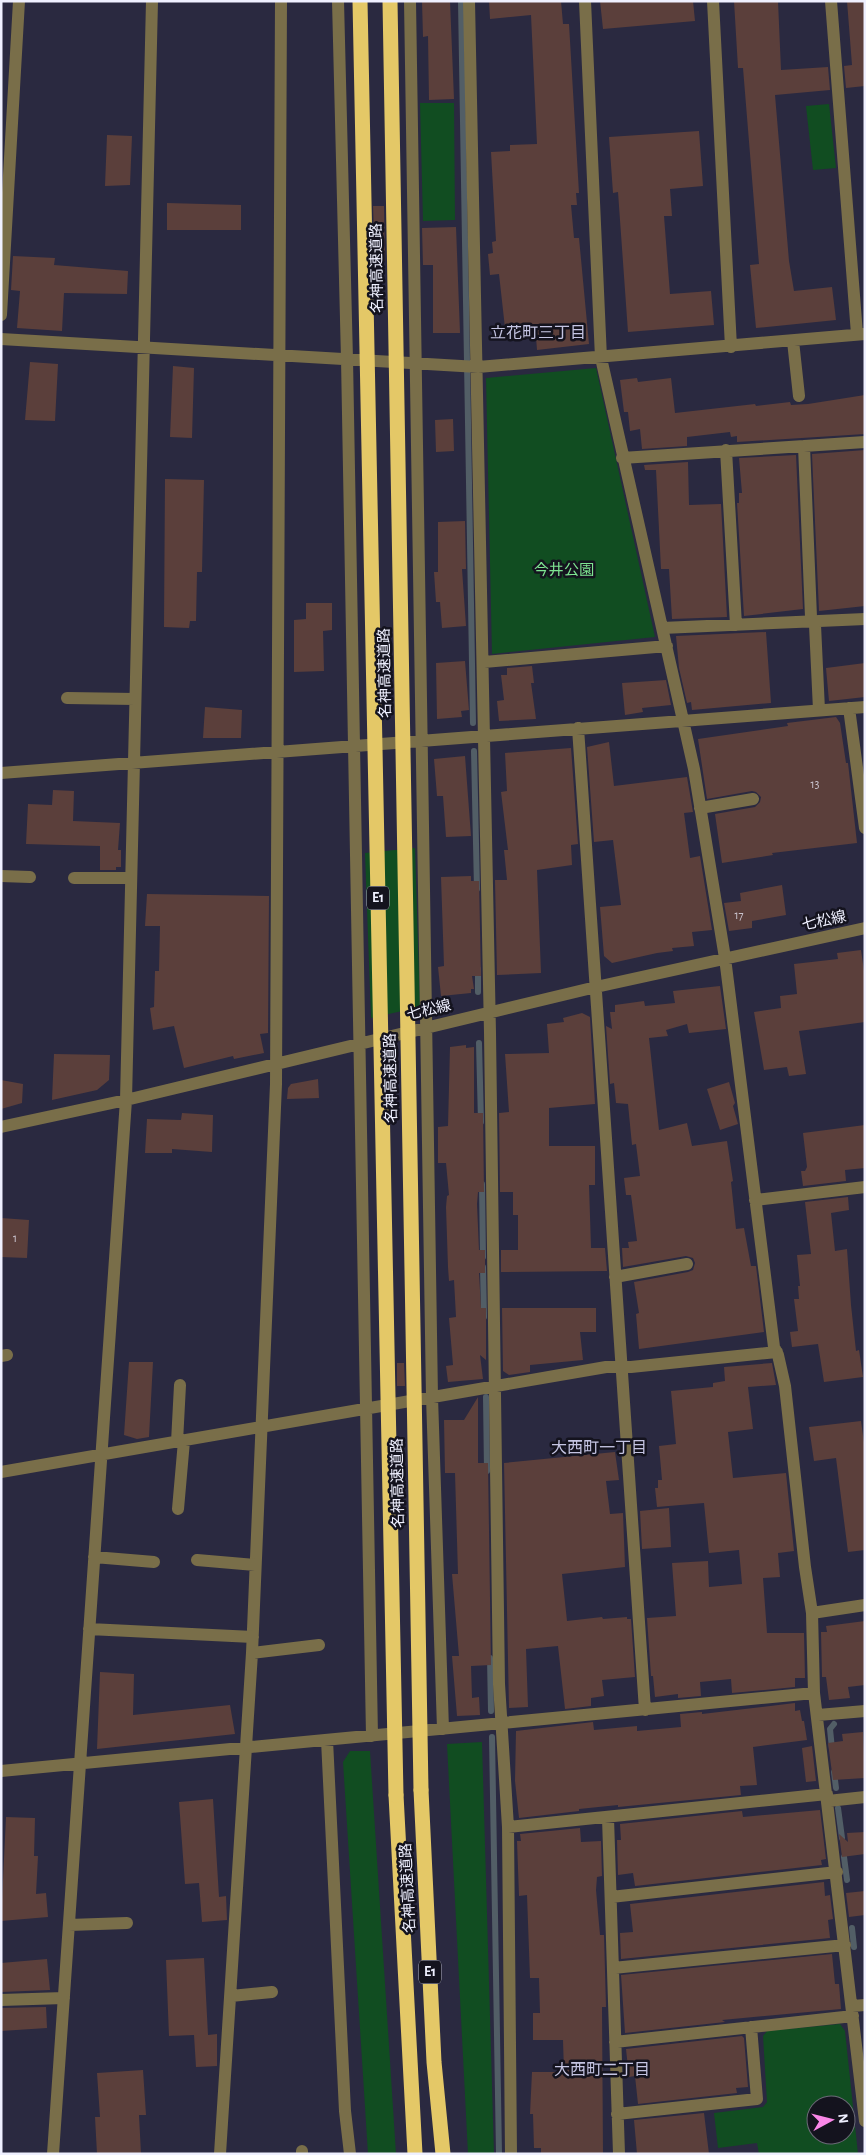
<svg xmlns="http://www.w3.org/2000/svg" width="866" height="2155" font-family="'Alegreya Sans','Noto Sans JP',sans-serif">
  <rect width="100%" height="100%" fill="#2a2940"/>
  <path fill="#114d21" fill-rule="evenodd" d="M420,103H454L455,220L423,221Z
    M829,104L836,168L813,170L806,106Z
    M596,368L655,637L492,654L486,378Z
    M415,848L420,1007L371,1018L365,853Z
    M482,1742L494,2154H468L447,1744Z
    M350,1751H370L396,2154H368L343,1762Z
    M840,2024L845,2031L858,2154H759L757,2143L718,2148L714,2113L763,2107L767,2102L763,2036L767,2031ZM816,2105H846V2135H816Z"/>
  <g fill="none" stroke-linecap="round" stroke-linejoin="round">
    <path stroke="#525e66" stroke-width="6" d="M461,1L473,723
      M474,751L477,889
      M478,969V992
      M479,1043L481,1122
      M482,1184L483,1257
      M483,1267L484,1317
      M486,1397L487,1471
      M490,1658L491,1711
      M492,1737L499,2154
      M832,1749L830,1729L834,1724
      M834,1772L836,1788
      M838,1808L842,1838
      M844,1857L847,1880
      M852,1928L854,1947"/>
  </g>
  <path fill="#5b3f3b" d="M422,1H450L454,99L429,100L428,36L423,37Z
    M489,1H561L563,24H569L579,193H576L577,205H571L574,238H579L589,344L537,350L535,324L505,328L499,274L490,275L488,254L493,253L492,242L496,241L491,152L510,151V145L537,144L531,15L490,19Z
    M600,1H693L695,21L603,29Z
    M734,1H778L781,70L828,67L830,90L775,95L789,261L794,291L832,287L836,320L756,328L750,265L759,264L743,68H738Z
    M847,1H865V86L846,88L844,66L852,65Z
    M699,131L703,186L670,189L672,216H664L670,294L711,291L714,325L628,332L618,192L613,193L609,137Z
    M107,135L132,136L130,185L105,186Z
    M167,203L241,205V230H167Z
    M373,206H384L385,261H375Z
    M456,227L460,333H433V265H423L422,228Z
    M13,256L55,258L54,265L128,271L127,294L64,293L62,331L17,328L20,291L11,290Z
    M30,362L58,364L55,421L25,420Z
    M173,366L194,368L192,438L170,437Z
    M637,378L638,382L671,378L675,413L755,404L756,406L790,402L791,405L808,404L865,395V434L737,442V436L731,437L730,432L687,437V446L642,449L640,429L630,431L628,412H624L620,380Z
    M453,419L454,451L436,452L435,420Z
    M865,450V606L819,611L812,454Z
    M796,455L803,609L744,616L737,503H739V493H742L739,458Z
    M688,462L689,505L721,504L727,617L672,619L669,569H661L656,470H645L644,465Z
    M165,479L204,480L202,572H197L196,621H190L189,628L164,627Z
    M465,521L466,569H462L466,626L442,628L440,602H436L434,572H438V522Z
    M306,603H332V630L323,631L324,671L294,672V620L306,619Z
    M766,632L771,703L692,710L691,702L687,703L679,668L676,636Z
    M465,661L469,710L461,711L462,717L437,719L436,663Z
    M865,663V697L829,701L826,668Z
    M532,666L534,683H531L536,719L499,721L497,701L504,700L501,675H507V668Z
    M666,680L671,705L642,708L643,712L625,715L622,683Z
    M205,707L242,710L241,738H203Z
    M836,717L840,723L846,763H848L857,843L772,853L773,855L722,863L715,814L755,807L760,802L761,797L756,792L752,791L707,799L698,739L788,726L787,723Z
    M609,742L614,786L687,777L693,812L684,813L690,858L700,856L712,930L692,932L694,946L672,948L673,951L657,953L612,963L604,956L600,907L621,905L613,840L594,842L587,747Z
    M571,748L578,844L571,845L572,865L537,870L541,973L497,975L495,880H507L504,850H508L501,792L507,791L505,753Z
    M465,756L471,836L446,837L443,796H437L434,759Z
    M53,790L74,791L73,821L120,823L118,850H121V867H116V870H100V846L26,844L28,804L52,805Z
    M471,876V881H479L481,976H472L474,989H471V993L441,996L438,967L444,966L441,877Z
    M782,885L786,915L752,921V928L729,931L724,903L741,901L740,893Z
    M147,894L269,896L268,1033L260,1034L264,1053L234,1059L233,1056L184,1068L174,1026L153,1030L150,1008L154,1007L155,971H159L160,926H145Z
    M861,950L865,978V1022L799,1031L806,1074L789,1076L787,1067L764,1070L754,1012L781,1008L780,996L797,994L794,964L838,959L837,953Z
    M720,986L726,1029L689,1033L687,1024L666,1030L668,1036L649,1038L659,1130L687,1123L692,1146L727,1141L733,1181L731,1182L736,1229L744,1228L751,1266H756L764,1332L639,1349L636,1314L639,1313L634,1282L688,1272L693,1270L695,1263L693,1258L686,1256L623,1267L622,1248H629L628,1242L637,1241L631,1195H626L624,1178L640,1176L636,1144L632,1145L628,1104L616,1103L614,1083L610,1084L606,1026L612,1029L610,1012H615V1005L644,1001L645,1006L675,1003L673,991Z
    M582,1013L590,1017L595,1104L549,1108V1146H595V1185H589L591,1248H605L607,1271L501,1272V1250H518V1215H513V1192H500L499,1113L509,1112L505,1054L549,1053L547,1024L564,1022L563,1018Z
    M466,1045V1048L474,1047V1113H483L484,1192H478L477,1204L479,1250H485V1273H479L481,1308H486V1360L480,1355L483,1379L448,1382L446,1366L453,1365L449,1318L456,1317L454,1280L449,1281L448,1267L446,1207L447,1196L449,1195L446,1163H438V1127L448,1126L450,1047Z
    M54,1054L110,1055L109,1080L97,1090L52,1100Z
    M318,1079L319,1098L287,1099L288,1088L291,1084Z
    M1,1080L23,1084L22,1103L1,1109Z
    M729,1082L735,1103L733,1106L738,1124L720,1130L707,1089Z
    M182,1113L213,1115L212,1152L172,1149V1153H145L147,1119L181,1120Z
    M865,1125V1168L845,1170L846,1181L803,1186L801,1171H805L807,1167L803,1133Z
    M848,1197L849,1210L831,1213L835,1251L847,1249L851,1305L856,1351L859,1350L863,1377L824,1382L818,1344L792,1347L790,1332L798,1331L794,1299H799L798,1286H800L797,1255L811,1254L805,1202Z
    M1,1218L29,1220L27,1258L1,1257Z
    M502,1308H596V1332H580L583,1360L530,1365V1372L509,1375L503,1371Z
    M129,1362H153L149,1437L137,1439L124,1435Z
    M397,1363H404L405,1386H397Z
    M772,1363L776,1385L748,1387L753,1429L728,1432L733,1478L786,1473L794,1551L778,1553L780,1577L763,1578L767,1633H804L805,1678H795V1687L732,1693L731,1679L700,1682L701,1696L678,1698V1694L655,1697L653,1676H651L647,1618L676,1616L672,1563L708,1561L709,1587L742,1584L739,1550L709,1553L704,1503L657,1507L655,1488H658V1480H662L659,1446L676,1444L671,1391L713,1387V1383L725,1381L724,1367Z
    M478,1397V1463H488L491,1665L471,1666L472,1698L479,1697L480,1715L457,1716L452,1656H459L452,1574H458L455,1473H445L444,1420H464Z
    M861,1421L865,1450V1550L848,1552L836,1458L814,1461L809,1427Z
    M615,1452L619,1480L606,1481L610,1514L623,1513L625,1567L562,1574L567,1621L602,1617L603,1619L627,1617V1619H631L635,1677L602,1680L604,1696L591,1698V1706L565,1709L558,1646L526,1649L528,1707L509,1708L504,1463Z
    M669,1508L671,1547L642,1549L640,1511Z
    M865,1621V1685L848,1687L850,1698L829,1700L826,1677H822L821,1632H827L826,1626Z
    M100,1672L134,1674L133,1715L230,1705L235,1734L97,1749Z
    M795,1703V1711L800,1710L802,1721H804L807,1740L753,1747L757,1785L740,1786L741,1795L618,1807V1805L579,1809V1811L519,1818L515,1781L516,1731L593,1722L594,1730L637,1726V1731L681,1727L680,1714L702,1712V1714Z
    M863,1732L865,1778L833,1780L828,1743L843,1741L842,1734Z
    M812,1746L816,1781L806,1782L802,1748Z
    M213,1799L219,1897L226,1896L227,1920L202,1922L199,1883L185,1884L179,1802Z
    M820,1810L826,1859L821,1860L822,1865L635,1886L633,1873L618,1875L617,1840H621L620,1824L742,1811L743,1817Z
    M6,1817L35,1818L34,1856H38L36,1894L46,1893L48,1917L1,1921Z
    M580,1828L581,1842L601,1841L602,1876L597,1877L596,1890L600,1935H604L606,2007H602L603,2154H541V2148H534L533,2114H530L532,2072H564L563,2040H533V2013H540L539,1978H530L527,1895L519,1896L517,1841H521L520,1834Z
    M865,1832V1854L842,1857L839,1834L848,1842L847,1833Z
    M824,1882L825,1896L830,1895L833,1919L828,1920L830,1938L621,1959L620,1933L633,1932L630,1904Z
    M865,1891V1915L849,1917L846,1893Z
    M832,1954L835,1984H839L841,2009L722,2020L725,2022L625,2033L621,1975Z
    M204,1958L208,2035L217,2034V2066L196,2067L194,2035L169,2036L166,1960Z
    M47,1959L50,1990L1,1992V1963Z
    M46,2007L47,2028L1,2031V2008Z
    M742,2036L744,2038L748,2087L736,2088L737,2093L638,2104L635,2076L629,2077L626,2049Z
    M143,2070L146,2115H139L141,2154H97L95,2117H100L97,2073Z
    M704,2113L709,2154H637L634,2120Z"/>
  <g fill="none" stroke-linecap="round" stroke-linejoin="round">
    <path stroke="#796e49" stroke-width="12" d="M338,1L347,359L372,1736
      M410,1L432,1397L443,1729
      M469,1L490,1033L499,1684L508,1827L511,2154
      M585,1L601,358L694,769L725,958L774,1347L778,1355L785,1386L805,1567L812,1613L814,1693L865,2121
      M713,1L731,347
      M831,1L857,334
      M1,315L19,1
      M1,339L478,367L865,334
      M793,341L799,396
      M804,446L811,617L815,625L819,710
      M726,450L736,625
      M622,458L865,442
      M662,628L865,619
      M484,662L667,646
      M67,698L135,699
      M849,708L865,828
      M578,728L645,1710
      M1,773L865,707
      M700,808L753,799
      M1,876L30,877
      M74,878H130
      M1,1127L126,1100L596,987L865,928
      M755,1200L865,1187
      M615,1277L687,1264
      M1,1356L7,1355
      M177,1442L180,1385
      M1,1472L606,1367H631L777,1352
      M178,1509L184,1441
      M94,1557L154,1562
      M197,1560L255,1565
      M812,1613L865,1605
      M89,1629L253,1637
      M252,1653L319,1645
      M818,1715L865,1711
      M327,1740L345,2111L350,2154
      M1,1771L814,1693
      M828,1801L865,1797
      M608,1818L619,2154
      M508,1827L827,1794
      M611,1897L837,1872
      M69,1925L127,1923
      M613,1968L845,1945
      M231,1996L272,1992
      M1,2000L64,1998
      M852,2006L865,2005
      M615,2042L853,2016
      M617,2114L757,2099L751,2027
      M302,2151V2154
      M53,2154L126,1100L152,1
      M220,2154L252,1653L276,1084L281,1"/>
    <path stroke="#e4c867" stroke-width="15" d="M421,1790L434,2062L443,2154
      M396,1795L415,2154"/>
    <path stroke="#e4c867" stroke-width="15" d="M360,1L396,1795
      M390,1L421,1790"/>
  </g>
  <g text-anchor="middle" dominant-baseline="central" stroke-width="5" stroke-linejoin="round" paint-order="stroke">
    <g font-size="12" fill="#cac4ce">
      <text x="815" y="784">13</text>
      <text x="739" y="915">17</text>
      <text x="15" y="1238">1</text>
    </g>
    <g fill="#14131e" stroke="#adaebc" stroke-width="1">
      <rect x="367" y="886.5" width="22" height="23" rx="4"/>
      <rect x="419" y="1960.5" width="22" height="23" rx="4"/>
    </g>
    <g font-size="14" font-weight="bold" fill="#eff0ff">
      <text x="378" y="898">E1</text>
      <text x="430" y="1972">E1</text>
    </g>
    <g font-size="15" fill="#eff0ff" stroke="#14131e">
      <text transform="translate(377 268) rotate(-91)">名神高速道路</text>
      <text transform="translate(385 673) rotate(-91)">名神高速道路</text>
      <text transform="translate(824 921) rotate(-12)">七松線</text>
      <text transform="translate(429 1010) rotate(-13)">七松線</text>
      <text transform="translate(391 1078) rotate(-91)">名神高速道路</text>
      <text transform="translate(398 1483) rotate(-91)">名神高速道路</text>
      <text transform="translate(408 1888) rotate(-93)">名神高速道路</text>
    </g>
    <g font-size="15" fill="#7ee591" stroke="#14131e">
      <text x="564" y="570">今井公園</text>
    </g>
    <g font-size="16" fill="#c4c4e2" stroke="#14131e">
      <text x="538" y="333">立花町三丁目</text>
      <text x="599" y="1448">大西町一丁目</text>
      <text x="602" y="2070">大西町二丁目</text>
    </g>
  </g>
  <rect width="866" height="2155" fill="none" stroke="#eff0ff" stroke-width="5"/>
  <g transform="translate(831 2120) rotate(83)"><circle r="24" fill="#14131e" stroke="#6c6b78"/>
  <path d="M0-4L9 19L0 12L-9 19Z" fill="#fa87e8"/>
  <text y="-8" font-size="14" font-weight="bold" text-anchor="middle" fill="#eff0ff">N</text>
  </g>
</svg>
